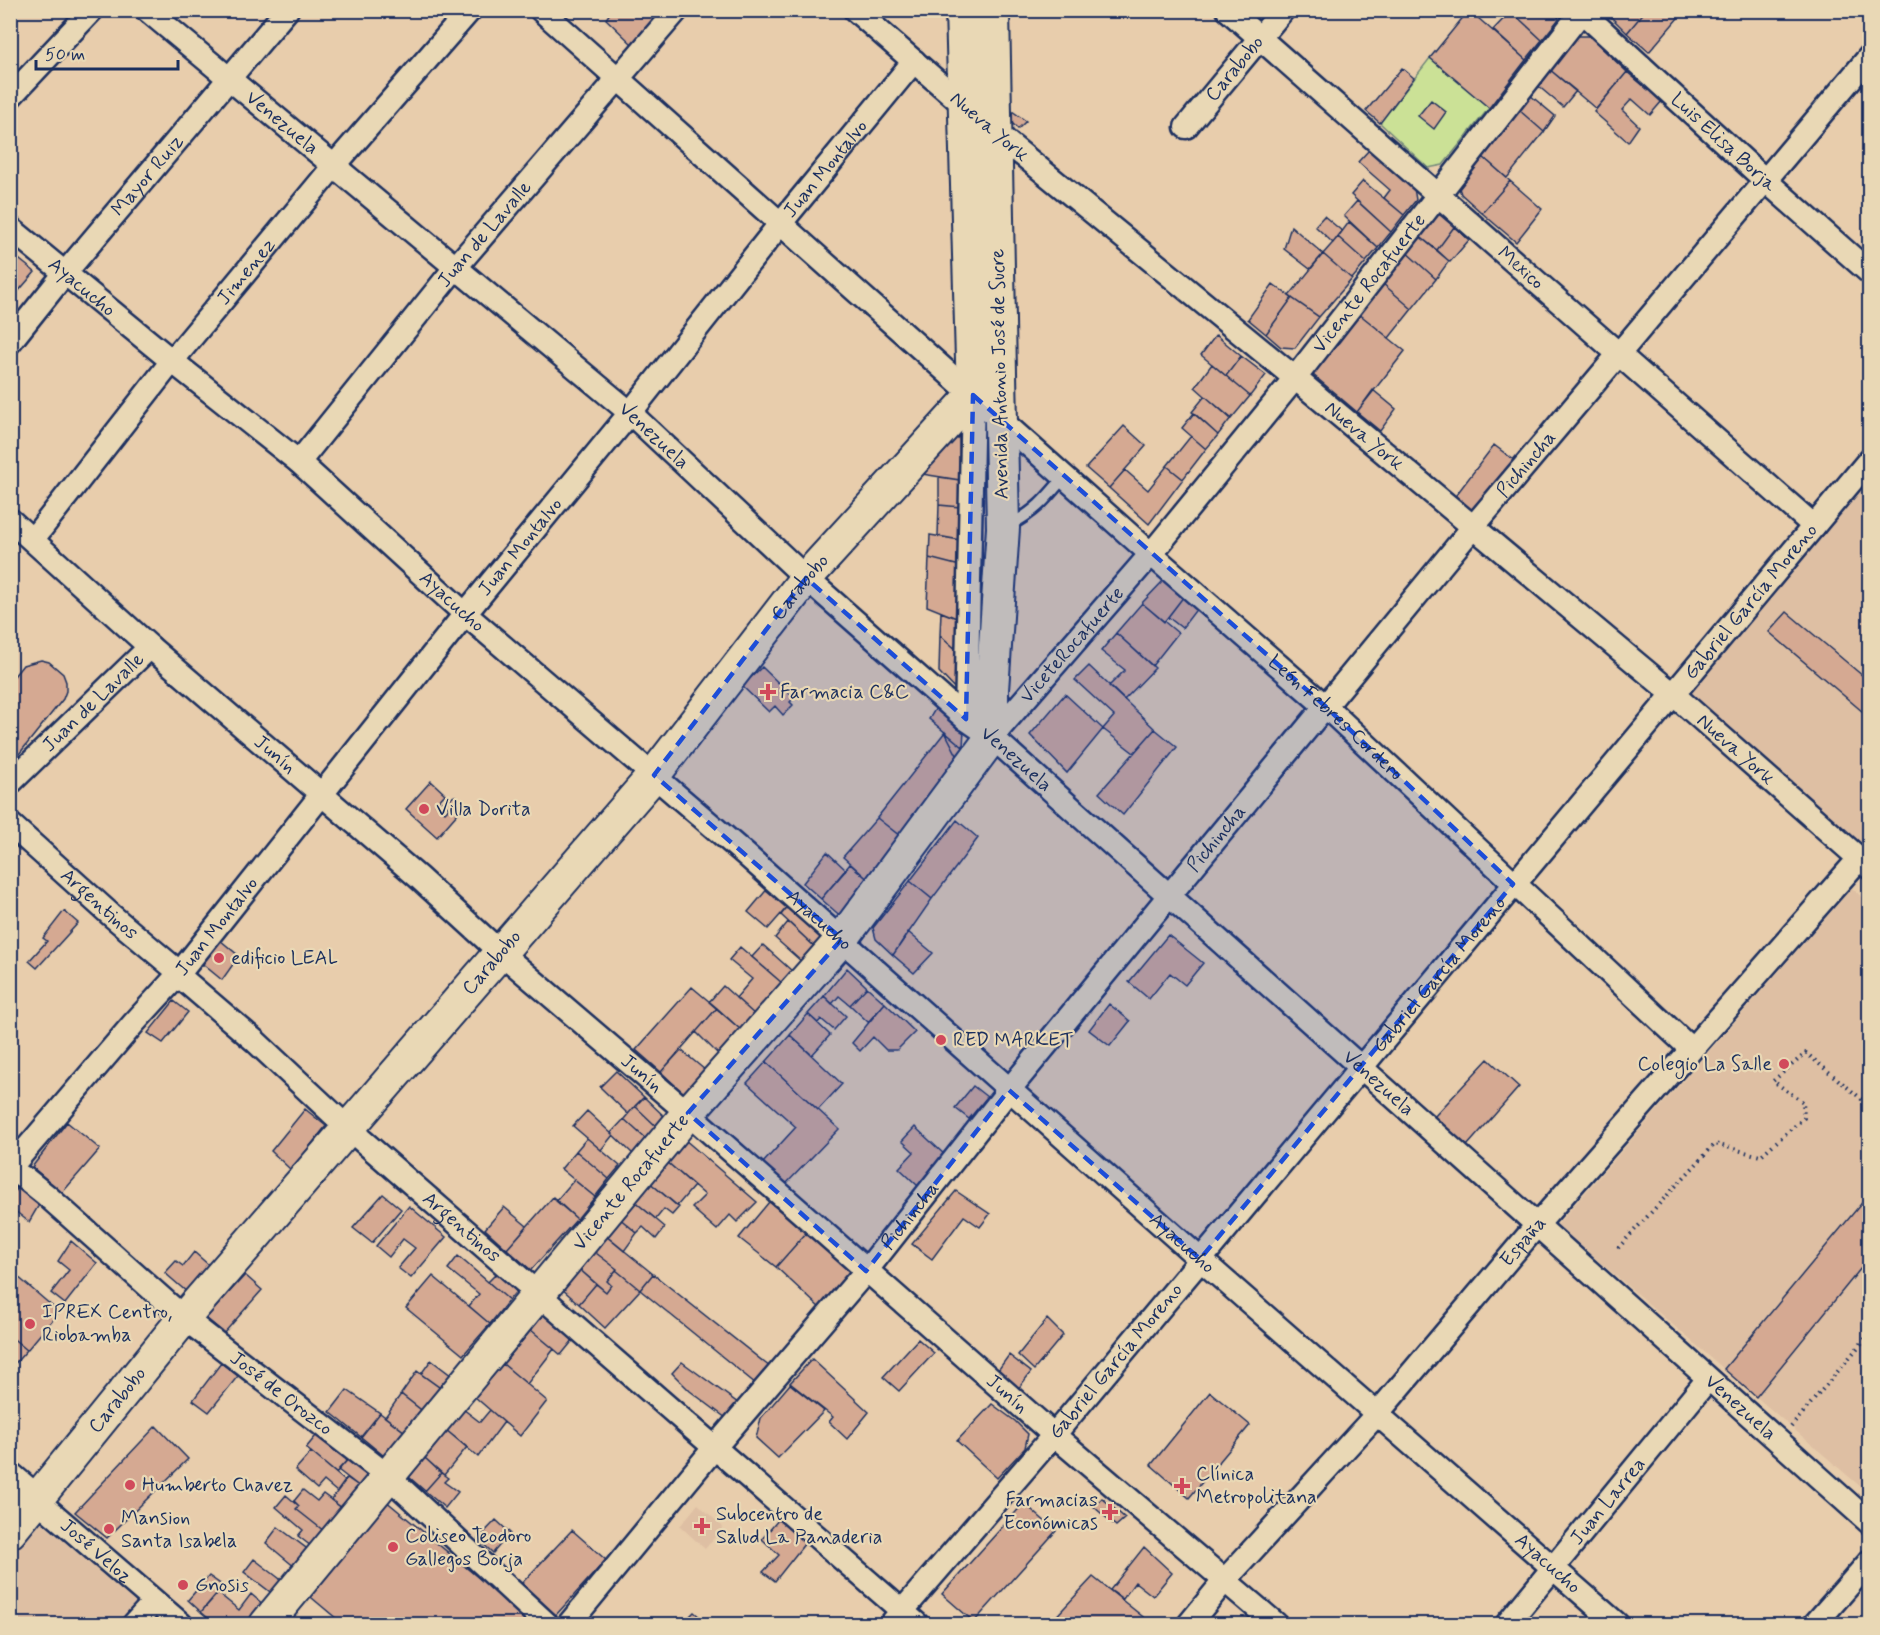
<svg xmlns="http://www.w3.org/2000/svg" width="1880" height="1635" font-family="Mynerve,sans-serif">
  <rect width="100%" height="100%" fill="#e8cdac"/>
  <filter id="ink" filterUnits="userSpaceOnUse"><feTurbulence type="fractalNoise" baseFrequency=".0167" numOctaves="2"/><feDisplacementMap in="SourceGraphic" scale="12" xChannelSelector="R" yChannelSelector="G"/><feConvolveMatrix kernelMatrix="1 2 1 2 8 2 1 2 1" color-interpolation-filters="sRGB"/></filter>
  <g filter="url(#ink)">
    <path fill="#debfa3" d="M1869,481V851L1687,694Z
      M1852,888L1869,904V1494L1557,1225Z
      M11,1496L160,1624H11Z
      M698,1504L723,1527L705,1549L680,1526Z"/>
    <path fill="#cbe196" stroke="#73887a" stroke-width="1.5" d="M1430,58L1489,108L1443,165L1428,168L1380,123Z"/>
    <path fill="#d5a992" stroke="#1b2f5e" stroke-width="1.5" d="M612,10H652L655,18L633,45L606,19Z
      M1469,10L1526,60L1489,108L1430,58Z
      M1559,10L1558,20L1542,40L1511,11Z
      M1604,10H1646L1627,33Z
      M1646,10L1684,11L1649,52L1627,33Z
      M1511,11L1542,40L1526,60L1493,30Z
      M1575,36H1589L1627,72L1596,109L1549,69Z
      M1402,68L1414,78L1380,123L1366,111Z
      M1549,69L1576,91L1563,107L1537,85Z
      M1627,72L1662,101L1650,115L1632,99L1622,110L1639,126L1628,142L1594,112Z
      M1530,95L1555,116L1544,132L1519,110Z
      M1431,100L1446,112L1434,129L1418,116Z
      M1519,110L1544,132L1507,178L1483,157Z
      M1012,111L1026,121L1018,129L1005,116Z
      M1369,150L1414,188L1416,200L1404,215L1384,198L1390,190L1358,162Z
      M1483,157L1510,181L1482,213L1461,194L1459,188Z
      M1363,181L1404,215L1391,232L1351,195Z
      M1510,181L1542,209L1516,242L1482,213Z
      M1357,201L1391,232L1378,248L1344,216Z
      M1433,215H1440L1454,227L1437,250L1418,235Z
      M1324,216L1342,231L1333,243L1315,226Z
      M1349,222L1378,248L1366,262L1338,237Z
      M1291,226L1323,254L1310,269L1284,249Z
      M1454,227L1469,240L1450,262L1437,250Z
      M1418,235L1449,261L1436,279L1405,251Z
      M1338,237L1366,262L1352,279L1323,254Z
      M1405,251L1436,279L1412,309L1382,283Z
      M10,252L35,272L10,301Z
      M1323,254L1352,279L1319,317L1289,296Z
      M1382,283L1412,309L1389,338L1358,313Z
      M1273,284L1292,298L1266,334L1248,319Z
      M1292,298L1319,317L1295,348L1281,347L1266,334Z
      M1358,313L1405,351L1357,412L1312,374Z
      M1216,335L1241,356L1226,376L1201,355Z
      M1241,356L1266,375L1250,396L1226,376Z
      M1212,364L1250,396L1231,419L1195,387Z
      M1373,390L1396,409L1380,431L1357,412Z
      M1205,396L1231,418L1218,435L1192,412Z
      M1194,413L1218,435L1206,449L1182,428Z
      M1124,426L1146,446L1109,488L1086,468Z
      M952,435L959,437L960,480L922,474Z
      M1191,436L1206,449L1183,479L1167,466Z
      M1494,445L1515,461L1474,515L1453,499Z
      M1167,466L1183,479L1149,524L1109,488L1125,470L1148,490Z
      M939,477L960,480V507L939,505Z
      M939,505L960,507V540L938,536Z
      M930,535L960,540V566L929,558Z
      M929,558L960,566L959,619L927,606Z
      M1164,580L1184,596L1164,622L1142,603Z
      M1184,596L1198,607L1182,628L1168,617Z
      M1142,603L1178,633L1152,666L1116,633Z
      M941,612L959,619V652L940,635Z
      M1787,612L1870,682V718L1769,632Z
      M1116,633L1155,668L1124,700L1109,686L1125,670L1101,651Z
      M940,635L959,652V693L939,672Z
      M41,660L49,662L63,674L66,682V691L63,699L15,759L10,756V681L23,665Z
      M1089,666L1155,729L1134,753L1103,729L1114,716L1075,680Z
      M762,667L794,698L790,702L793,705L783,715L775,706L769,712L742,686Z
      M1065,694L1103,729L1067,773L1030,735Z
      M937,706L964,728L963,747L929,719Z
      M1155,729L1177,747L1123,815L1099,793Z
      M945,732L962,765L905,840L877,818Z
      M945,732L963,747L962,765Z
      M431,781L445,794L436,804L445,812L449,808L443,802L455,796L465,805L437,837L406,809Z
      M877,818L905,840L872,883L843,857Z
      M957,820L978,838L932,899L910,881Z
      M827,852L846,870L821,899L803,883Z
      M850,864L872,883L844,919L821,899Z
      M910,881L932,899L893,955L876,939L873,928Z
      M769,887L789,905L768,929L748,912Z
      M789,905L825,936L815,947L781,915Z
      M64,911L78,923L37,968L29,961L47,941L43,938Z
      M788,922L815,947L802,962L775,938Z
      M908,932L933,953L914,973L893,955Z
      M214,935L239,956L222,980L199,961Z
      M1168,935L1203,963L1185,985L1170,973L1149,999L1129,982Z
      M763,945L792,971L782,983L752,957Z
      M740,947L782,983L754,1014L736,998L752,979L729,960Z
      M847,968L867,987L850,1005L839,996L832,1004L824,996Z
      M723,986L754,1014L741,1030L709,1002Z
      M692,987L717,1008L661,1072L636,1050Z
      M867,987L885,1003L868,1022L850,1005Z
      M824,996L846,1016L834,1030L821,1019L818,1023L808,1014Z
      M174,1001L188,1012L163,1043L148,1033Z
      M885,1003L915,1032L897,1050H886L873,1037L860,1051L852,1043Z
      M1109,1004L1130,1021L1110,1046L1089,1030Z
      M717,1008L741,1030L719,1055L696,1032Z
      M808,1014L830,1035L812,1055L790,1035Z
      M790,1035L842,1084L818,1110L766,1062Z
      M681,1050L705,1070L684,1094L661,1072Z
      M1488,1059L1519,1087L1467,1146L1434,1117Z
      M766,1062L839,1129L785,1185L762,1164L796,1127L747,1083Z
      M616,1071L644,1097L628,1114L600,1087Z
      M973,1086L987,1097L969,1119L955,1108Z
      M644,1097L666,1118L658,1128L635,1106Z
      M635,1106L658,1128L647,1140L624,1119Z
      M305,1109L326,1126L291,1170L271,1151Z
      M587,1111L613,1135L601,1150L573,1126Z
      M624,1119L647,1140L634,1155L611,1133Z
      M67,1122L100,1149L62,1193L32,1167Z
      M915,1127L946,1156L918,1186L899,1168L914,1152L902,1141Z
      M587,1138L620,1166L609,1179L576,1151Z
      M684,1139L757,1202L737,1222L730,1215L717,1230L692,1208L705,1195L666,1161Z
      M576,1151L609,1179L595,1197L561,1169Z
      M666,1161L694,1186L677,1206L648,1181Z
      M574,1180L595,1197L577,1219L556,1201Z
      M23,1181L43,1198L29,1222L10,1207V1198Z
      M648,1181L679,1207L672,1215L664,1209L656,1219L633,1200Z
      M956,1191L990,1214L980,1227L964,1216L932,1259L912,1244Z
      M1870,1193V1257L1756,1397L1724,1369Z
      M383,1194L401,1209L372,1243L353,1228Z
      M553,1197L577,1219L531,1270L507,1249Z
      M633,1200L665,1227L656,1239L643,1227L637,1233L618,1217Z
      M769,1202L807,1232L776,1267L739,1238Z
      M409,1206L446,1237L411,1278L398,1268L415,1248L403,1239L389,1257L376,1246Z
      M504,1207L527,1226L507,1249L485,1229Z
      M618,1217L637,1233L624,1251L605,1235Z
      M807,1232L852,1272L821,1309L776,1267Z
      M605,1235L653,1274L640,1290L616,1270L617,1269L592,1250Z
      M71,1241L97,1263L65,1304L51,1293L69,1270L58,1261Z
      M592,1250L617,1269L607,1281L611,1285L606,1292L578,1268Z
      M194,1252L211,1267L188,1293L165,1273L176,1261L183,1266Z
      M458,1256L509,1300L490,1324L469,1306L479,1294L448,1269Z
      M578,1268L596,1284L579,1304L561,1288Z
      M616,1270L640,1290L605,1328L579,1304L596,1284L606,1292L611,1285L607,1281Z
      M499,1271L519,1288L509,1300L488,1282Z
      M653,1274L775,1371L761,1388L640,1290Z
      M245,1275L262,1290L224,1333L206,1318Z
      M17,1276L59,1312L27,1350L10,1336V1283Z
      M433,1276L490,1324L463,1355L406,1308Z
      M544,1314L574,1339L561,1355L531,1330Z
      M1047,1319L1063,1335L1034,1370L1018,1355Z
      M531,1330L554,1349L527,1384L503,1364Z
      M10,1336L27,1350L10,1369Z
      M918,1339L934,1353L899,1391L883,1377Z
      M1009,1355L1031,1372L1018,1389L996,1373Z
      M812,1359L869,1412L847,1439L829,1422L833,1417L790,1383Z
      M431,1360L452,1376L443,1390L421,1374Z
      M682,1362L746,1409L734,1424L690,1391L672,1373Z
      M221,1363L238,1376L209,1412L193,1400Z
      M503,1364L547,1401L520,1436L475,1397Z
      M417,1371L443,1390L425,1413L401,1394Z
      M790,1384L824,1411L778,1458L756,1438L761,1418Z
      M347,1390L380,1413L361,1437L330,1412Z
      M1210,1392L1250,1425L1189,1498L1151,1465Z
      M401,1394L425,1413L409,1435L385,1417Z
      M992,1404L1015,1421L1028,1434L1025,1448L997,1478L957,1441Z
      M463,1409L480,1422L490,1410L504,1422L478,1457L446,1430Z
      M380,1413L409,1435L389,1460L361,1437Z
      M156,1426L188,1459L107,1538L75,1512Z
      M446,1430L467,1447L444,1475L425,1458Z
      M320,1431L351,1456L336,1473L306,1448Z
      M311,1452L345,1481L337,1492L324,1481L317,1489L295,1470Z
      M351,1456L371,1472L360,1487L338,1470Z
      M425,1458L441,1473L425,1491L409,1477Z
      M441,1473L448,1478L444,1482L458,1492L445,1508L425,1491Z
      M347,1478L360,1487L342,1508L331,1500Z
      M303,1490L317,1501L323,1494L342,1508L324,1531L296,1509L299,1506L294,1501Z
      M286,1495L299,1506L296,1509L324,1531L311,1546L298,1536L303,1530L276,1507Z
      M1102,1498L1125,1518L1116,1526L1094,1507Z
      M385,1500L534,1624H343L306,1593Z
      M1024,1503L1056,1531L974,1622L942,1594Z
      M779,1519L805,1543L775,1581L763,1572L779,1555L762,1539Z
      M496,1520L510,1533L493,1553L478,1539Z
      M278,1527L310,1551L296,1568L266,1543Z
      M572,1530L606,1560L555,1616L521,1584Z
      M1144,1547L1172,1573L1153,1596L1135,1582L1123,1599L1110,1590Z
      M254,1559L284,1582L273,1594L244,1572Z
      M209,1576L223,1586L201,1612L188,1600Z
      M1093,1577L1152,1624H1049Z
      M218,1593L239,1610L251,1594L264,1605L247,1624H215L201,1612Z
      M694,1612L708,1624H682Z"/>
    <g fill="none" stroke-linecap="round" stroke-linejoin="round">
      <defs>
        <path id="service" d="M1008,526C1035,512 1045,500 1064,477"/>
        <g id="minor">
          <path id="s1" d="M147,10L628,411L806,578L966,719L992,737L1870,1523"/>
          <path id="s2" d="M541,10L1151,554L1325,706L1691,1049"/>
          <path id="s3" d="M855,10L996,133L1295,378L1673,694L1870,868"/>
          <path id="s4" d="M1228,10L1814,526"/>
          <path id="s5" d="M1580,10L1765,180L1870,273"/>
          <path d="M10,97L92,10"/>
          <path id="s6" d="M1186,127L1283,10"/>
          <path id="s7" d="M10,228L172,361L299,462L464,613L745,854L1200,1259L1617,1624"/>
          <path id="s8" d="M10,342L65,273L287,10"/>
          <path id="s9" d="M299,462L455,268L677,10"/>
          <path id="s10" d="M10,520L150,647L418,877L501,953L688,1113L1054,1435L1276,1624"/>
          <path id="s11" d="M33,539L172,361L333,167L470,10"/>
          <path d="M966,719L973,395"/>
          <path id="s12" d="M992,737L1151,554L1295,378L1583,10"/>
          <path id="s13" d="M10,783L150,647"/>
          <path id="s14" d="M10,824L111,915L174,968L178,975L255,1041L349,1129L917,1624"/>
          <path id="s15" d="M10,1168L134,1023L178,975L465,614L630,413L780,224L914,61"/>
          <path id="s16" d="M10,1170L26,1179L46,1195L184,1318L388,1476L547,1624"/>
          <path id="s17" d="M37,1500L181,1624"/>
          <path d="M134,1624L154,1602"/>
          <path id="s18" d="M569,1624L715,1447L866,1271L1009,1090L1473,527L1870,56"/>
          <path id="s19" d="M891,1624L1054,1435L1870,459"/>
          <path id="s20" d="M1189,1624L1225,1580L1377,1414L1537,1225L1859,859"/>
          <path id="s21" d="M1507,1624L1708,1379"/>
          <path d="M1815,1624L1870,1561"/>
        </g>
        <path id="tertiary" d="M10,1477L37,1500"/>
        <g id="secondary">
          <path id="s22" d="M10,1532L184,1318L654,775L806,578L973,395L962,10"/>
          <path id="s23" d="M266,1624L688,1113L842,939L992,737V690L1003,528L993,10"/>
        </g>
      </defs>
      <use href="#service" stroke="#1b2f5e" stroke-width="15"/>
      <use href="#minor" stroke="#1b2f5e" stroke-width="27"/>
      <use href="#tertiary" stroke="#1b2f5e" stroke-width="33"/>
      <use href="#secondary" stroke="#1b2f5e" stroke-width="36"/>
      <path stroke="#1b2f5e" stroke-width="4" stroke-dasharray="1.5 4.5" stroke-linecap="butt" d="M1618,1248L1715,1144L1760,1156L1804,1118L1803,1102L1773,1081L1806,1053L1870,1106
        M1791,1427L1870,1333"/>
      <use href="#service" stroke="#e9d8b5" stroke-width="10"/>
      <use href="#minor" stroke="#e9d8b5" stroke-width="22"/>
      <use href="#tertiary" stroke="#e9d8b5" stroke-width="28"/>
      <use href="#secondary" stroke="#e9d8b5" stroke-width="32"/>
    </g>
  </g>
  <path fill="#1d4ed8" fill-opacity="0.2" stroke="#1d4ed8" stroke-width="4.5" stroke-dasharray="12 8" stroke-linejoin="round" d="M973,395L1325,706L1513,884L1200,1259L1009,1090L866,1271L688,1113L842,939L654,775L806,578L966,719Z"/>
  <g fill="#d1495b" stroke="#e9d8b5" stroke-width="2">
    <path d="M765 683h6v6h6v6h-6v6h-6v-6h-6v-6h6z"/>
    <circle cx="424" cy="809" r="6"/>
    <circle cx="219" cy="958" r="6"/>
    <circle cx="941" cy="1040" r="6"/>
    <circle cx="1784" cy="1064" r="6"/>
    <circle cx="30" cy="1324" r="6"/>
    <circle cx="130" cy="1485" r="6"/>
    <path d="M1179 1477h6v6h6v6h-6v6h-6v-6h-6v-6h6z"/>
    <path d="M1107 1503h6v6h6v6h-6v6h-6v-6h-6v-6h6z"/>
    <path d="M699 1517h6v6h6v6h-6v6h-6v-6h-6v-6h6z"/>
    <circle cx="109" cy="1529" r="6"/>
    <circle cx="393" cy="1547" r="6"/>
    <circle cx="183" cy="1585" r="6"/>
  </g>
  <g text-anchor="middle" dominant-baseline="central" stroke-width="4.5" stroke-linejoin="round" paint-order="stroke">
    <g font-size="20" fill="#1b2f5e" stroke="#e9d8b5">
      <text stroke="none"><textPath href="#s6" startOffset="76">Carabobo</textPath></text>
      <text stroke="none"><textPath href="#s1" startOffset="176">Venezuela</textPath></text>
      <text stroke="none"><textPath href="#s3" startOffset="178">Nueva York</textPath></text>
      <text stroke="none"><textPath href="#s5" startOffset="195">Luis Elisa Borja</textPath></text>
      <text stroke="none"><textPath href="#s15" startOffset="1290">Juan Montalvo</textPath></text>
      <text stroke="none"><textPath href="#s8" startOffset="216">Mayor Ruiz</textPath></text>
      <text stroke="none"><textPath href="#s9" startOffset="294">Juan de Lavalle</textPath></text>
      <text stroke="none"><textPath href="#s4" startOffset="390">Mexico</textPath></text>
      <text stroke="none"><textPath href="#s11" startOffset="342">Jimenez</textPath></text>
      <text stroke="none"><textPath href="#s12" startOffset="590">Vicente Rocafuerte</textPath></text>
      <text stroke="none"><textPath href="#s7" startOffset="93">Ayacucho</textPath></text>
      <text transform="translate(1000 374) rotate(-91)">Avenida Antonio José de Sucre</text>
      <text stroke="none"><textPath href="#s1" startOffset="662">Venezuela</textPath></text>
      <text stroke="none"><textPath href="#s3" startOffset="664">Nueva York</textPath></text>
      <text stroke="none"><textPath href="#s18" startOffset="1504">Pichincha</textPath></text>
      <text stroke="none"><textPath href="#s15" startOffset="804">Juan Montalvo</textPath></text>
      <text stroke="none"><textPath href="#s22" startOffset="1232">Carabobo</textPath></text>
      <text stroke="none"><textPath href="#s7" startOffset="579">Ayacucho</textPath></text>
      <text stroke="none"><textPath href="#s19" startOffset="1336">Gabriel García Moreno</textPath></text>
      <text stroke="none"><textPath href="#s12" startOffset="122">ViceteRocafuerte</textPath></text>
      <text stroke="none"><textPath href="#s13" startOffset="116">Juan de Lavalle</textPath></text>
      <text stroke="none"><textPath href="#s2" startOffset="1064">León Febres Cordero</textPath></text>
      <text stroke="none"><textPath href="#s3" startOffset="1150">Nueva York</textPath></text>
      <text stroke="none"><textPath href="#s10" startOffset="354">Junín</textPath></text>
      <text stroke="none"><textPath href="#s1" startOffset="1148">Venezuela</textPath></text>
      <text stroke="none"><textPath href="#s18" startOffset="1018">Pichincha</textPath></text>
      <text stroke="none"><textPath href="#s14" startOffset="120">Argentinos</textPath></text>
      <text stroke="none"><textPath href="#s7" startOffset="1065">Ayacucho</textPath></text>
      <text stroke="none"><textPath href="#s15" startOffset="318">Juan Montalvo</textPath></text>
      <text stroke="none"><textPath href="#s22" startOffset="746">Carabobo</textPath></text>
      <text stroke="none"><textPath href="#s19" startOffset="850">Gabriel García Moreno</textPath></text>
      <text stroke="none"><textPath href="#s10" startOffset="840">Junín</textPath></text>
      <text stroke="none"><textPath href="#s1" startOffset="1634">Venezuela</textPath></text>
      <text stroke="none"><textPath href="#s23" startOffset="573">Vicente Rocafuerte</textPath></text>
      <text stroke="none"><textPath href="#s18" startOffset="532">Pichincha</textPath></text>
      <text stroke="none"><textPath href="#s14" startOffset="606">Argentinos</textPath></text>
      <text stroke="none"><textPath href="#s20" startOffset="508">España</textPath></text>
      <text stroke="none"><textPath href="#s7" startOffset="1551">Ayacucho</textPath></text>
      <text stroke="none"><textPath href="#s19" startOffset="346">Gabriel García Moreno</textPath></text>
      <text stroke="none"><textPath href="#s16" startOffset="352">José de Orozco</textPath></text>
      <text stroke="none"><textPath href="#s10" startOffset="1326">Junín</textPath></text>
      <text stroke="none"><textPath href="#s22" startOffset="170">Carabobo</textPath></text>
      <text stroke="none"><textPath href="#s1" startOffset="2120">Venezuela</textPath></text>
      <text stroke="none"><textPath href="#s21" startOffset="159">Juan Larrea</textPath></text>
      <text stroke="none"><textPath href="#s17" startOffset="78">José Veloz</textPath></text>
      <text stroke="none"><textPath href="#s7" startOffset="2037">Ayacucho</textPath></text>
    </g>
    <g font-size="20" fill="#1b2f5e" stroke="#e9d8b5" text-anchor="start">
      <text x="780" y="692">Farmacia C&amp;C</text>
      <text x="436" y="809">Villa Dorita</text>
      <text x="231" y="958">edificio LEAL</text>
      <text x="953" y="1040">RED MARKET</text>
      <text x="1772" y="1064" text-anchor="end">Colegio La Salle</text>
      <text x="42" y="1312">IPREX Centro,<tspan x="42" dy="23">Riobamba</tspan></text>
      <text x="1196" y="1474">Clínica<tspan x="1196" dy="23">Metropolitana</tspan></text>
      <text x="142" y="1485">Humberto Chavez</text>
      <text x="1098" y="1500" text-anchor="end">Farmacias<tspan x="1098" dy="23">Económicas</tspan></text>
      <text x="716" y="1514">Subcentro de<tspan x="716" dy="23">Salud La Panaderia</tspan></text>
      <text x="121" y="1518">Mansion<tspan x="121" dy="23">Santa Isabela</tspan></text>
      <text x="405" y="1536">Coliseo Teodoro<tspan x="405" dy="23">Gallegos Borja</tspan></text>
      <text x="195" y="1585">Gnosis</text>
    </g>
  </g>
  <rect width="1880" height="1635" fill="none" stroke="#e9d8b5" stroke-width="36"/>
  <rect x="18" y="18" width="1844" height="1599" fill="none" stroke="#1b2f5e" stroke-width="2" filter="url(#ink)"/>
  <path d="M36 60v9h142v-9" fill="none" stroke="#1b2f5e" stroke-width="3"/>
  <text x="45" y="60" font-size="18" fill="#1b2f5e" stroke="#e9d8b5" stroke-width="4.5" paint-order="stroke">50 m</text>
</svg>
